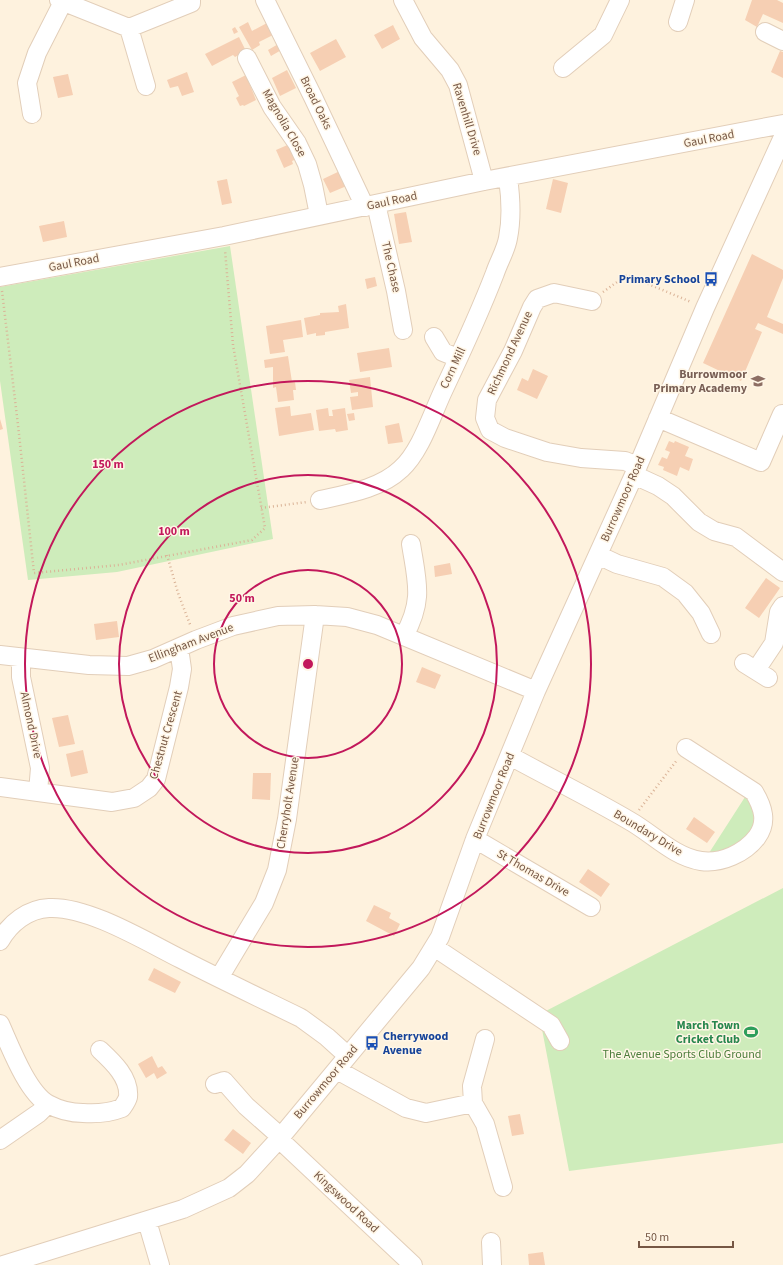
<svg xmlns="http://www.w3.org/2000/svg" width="783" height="1265" font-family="'Source Sans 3',sans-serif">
  <rect width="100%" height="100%" fill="#fef2de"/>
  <path fill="#ceecbb" d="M230,246L273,539L117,572L28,580L0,381V287Z
    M745,797L752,802L758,818L746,840L720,853H709Z
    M783,888V1143L569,1171L541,1024L542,1013Z"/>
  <path fill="#f6cfb3" d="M752,0H777L783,3V23L763,14L757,27L745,20Z
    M248,22L252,31L267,23L273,35L259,42L260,45L252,50L239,27Z
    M393,25L400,39L382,49L374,35Z
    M235,27L238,32L234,34L232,29Z
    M239,37L246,51L235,57L233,55L212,66L205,54Z
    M336,39L346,57L320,71L310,53Z
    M280,43L283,49L271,56L268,50Z
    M780,51L783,52V78L771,72Z
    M287,70L296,88L280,96L272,78Z
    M187,72L194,92L182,96L178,86L170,88L167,80Z
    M68,74L73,95L58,98L53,77Z
    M246,75L256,100L244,106L243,105L240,106L236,98L239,96L232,82Z
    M292,143L299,158L292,161L293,164L284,168L276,150Z
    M342,170L349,185L330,193L323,179Z
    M227,179L232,203L222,205L217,181Z
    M553,179L568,183L561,213L546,209Z
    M406,212L412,242L399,244L394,214Z
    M64,221L67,237L43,242L39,226Z
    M752,254L783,270V278L767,317L783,324V334L758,323L755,329L762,332L741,381L703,363Z
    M375,277L377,286L367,289L365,279Z
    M346,304L349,328L325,332V335L316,336V333L307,335L304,318L320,315V313L339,312L338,306Z
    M301,320L303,337L283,340L285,352L270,354L266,326Z
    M389,348L392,367L360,372L357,353Z
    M288,356L292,382H295L296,390H293L294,400L278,402L276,387L273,388V367L265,368L264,360Z
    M533,369L548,376L537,399L517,390L522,378L528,381Z
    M370,377L373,407L352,410L350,397L358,396V392L351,393L349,380Z
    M290,406L291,416L311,413L314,430L279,436L275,408Z
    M328,408L329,416H333L332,410L345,408L348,430L336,432L335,429L319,431L316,410Z
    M354,413L355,420L349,421L347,414Z
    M0,419L3,429L0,430Z
    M399,423L403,442L388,444L385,426Z
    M669,441L674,443L675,441L689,447L685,456L693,459L689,471L680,467L677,476L663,470L664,467L658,465L662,457L667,459L670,452L665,450Z
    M450,563L452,574L435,577L434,566Z
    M766,578L780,588L759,618L745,608Z
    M117,621L119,637L96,640L94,624Z
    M422,667L441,675L435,689L416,682Z
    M68,715L75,744L59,747L52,718Z
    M83,750L88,773L71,777L66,754Z
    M253,773H271L270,800L252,799Z
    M694,817L715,832L707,843L686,829Z
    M588,869L610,884L601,897L579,882Z
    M374,905L391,913L389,918L400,924L394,936L366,921Z
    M154,968L181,982L175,993L148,980Z
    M152,1056L158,1068L162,1066L167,1073L157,1079L154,1073L146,1078L138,1064Z
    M520,1114L524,1134L512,1136L508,1116Z
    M233,1129L251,1143L243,1154L224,1140Z
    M543,1252L545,1265H529L528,1254Z"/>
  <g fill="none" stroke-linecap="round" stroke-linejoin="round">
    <defs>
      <path id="minor" d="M59,0L129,28
        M265,0L313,97L365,207
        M403,0L423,38L450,70L458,85L484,181
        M678,22L685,0
        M129,28L191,3V0
        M129,28L146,86
        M765,32L783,41
        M247,58L272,107L297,143L307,164L313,185L319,215
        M563,68L603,35L620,0
        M32,114L27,83L37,53L63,2
        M376,204L396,291L403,330
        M0,277L224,236L484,181L783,124
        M592,301L554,293L537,299L532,307L513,351L487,400L485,418L490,430L505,438L547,452L581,458L625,461L638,466
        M434,337L443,352L458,358
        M658,418L761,462L782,414
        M634,475L658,486L673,496L699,522L714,531L736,537L783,572
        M320,500C347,494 380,489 401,469C421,451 432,414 444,389C462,351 480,312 495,273C499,261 506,250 508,238C512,218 511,199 508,178
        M598,555L617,564L663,577L685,593L701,613L711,634
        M404,636C424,600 417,582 411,544
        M0,655L89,665L128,666L153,659L196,640L233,626L278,616L315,615L347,617L377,625L536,691
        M21,659V677L40,768L38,792
        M744,663L768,678
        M756,670L774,643L779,612L783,606
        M510,756C550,778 591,798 630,821C653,834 674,857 701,861C721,864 745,853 757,837C768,822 763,807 754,792L686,748
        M0,787L112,802L134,798L149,788L156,779L179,687L182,669L179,648
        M475,839L591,907
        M0,941C10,923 28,909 49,908C88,906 145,941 181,959C220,979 260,998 301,1018L327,1037L348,1056
        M434,947L551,1025L560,1041
        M219,978L264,903L277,870L287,819L315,615
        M0,1024C10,1046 27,1092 48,1104C59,1110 71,1113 83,1113C97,1114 109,1113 122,1108C124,1105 127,1101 128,1097C130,1078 113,1062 100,1050
        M485,1039L472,1086L473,1103L485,1124L503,1187
        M337,1070L406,1108L426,1113L473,1103
        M215,1084L224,1081L246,1106L281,1137
        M279,1139L413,1265
        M0,1140L39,1113L48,1104
        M147,1221L160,1265
        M491,1242L492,1265
        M3,1265L183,1209L229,1188L247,1174L279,1139L421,968L440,937L475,839L536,691L634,475L705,308L783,137"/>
    </defs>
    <use href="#minor" stroke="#e2ceb9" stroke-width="20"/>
    <path stroke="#dab397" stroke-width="2.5" stroke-dasharray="1 3" stroke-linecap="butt" d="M2,291L18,425L34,573L119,565L252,540L265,528L233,345L225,250
      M603,292L627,275L691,302
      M261,508L307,502
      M167,555L178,593L191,627
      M639,810L677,760"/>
    <use href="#minor" stroke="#fff" stroke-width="18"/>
  </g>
  <g fill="none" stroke="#c2185b" stroke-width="2">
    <circle cx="308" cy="664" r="94"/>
    <circle cx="308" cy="664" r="189"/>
    <circle cx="308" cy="664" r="283"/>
  </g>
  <defs>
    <symbol id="bus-bare" viewBox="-9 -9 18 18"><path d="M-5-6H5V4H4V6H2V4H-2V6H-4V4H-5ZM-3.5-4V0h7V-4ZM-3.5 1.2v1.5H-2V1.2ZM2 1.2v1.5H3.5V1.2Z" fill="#1a4fb4" stroke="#fff6e6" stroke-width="2.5" paint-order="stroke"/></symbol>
    <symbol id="school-bare" viewBox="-9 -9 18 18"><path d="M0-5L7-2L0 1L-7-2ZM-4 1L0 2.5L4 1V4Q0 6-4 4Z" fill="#8d6e63" stroke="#fff6e6" stroke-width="2.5" paint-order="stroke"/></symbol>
    <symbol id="stadium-bare" viewBox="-9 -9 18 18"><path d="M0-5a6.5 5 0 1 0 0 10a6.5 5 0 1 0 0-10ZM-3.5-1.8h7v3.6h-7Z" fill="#2e9e5b" stroke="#fff6e6" stroke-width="2.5" paint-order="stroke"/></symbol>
  </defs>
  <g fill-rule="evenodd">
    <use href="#bus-bare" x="701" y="269" width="20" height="20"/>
    <use href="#school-bare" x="748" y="371" width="20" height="20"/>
    <use href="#stadium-bare" x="741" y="1022" width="20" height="20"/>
    <use href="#bus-bare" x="362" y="1033" width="20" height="20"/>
  </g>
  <g text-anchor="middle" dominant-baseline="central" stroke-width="3" stroke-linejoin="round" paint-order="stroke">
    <g font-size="12" fill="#765744" stroke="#fff6e6">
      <text transform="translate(316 103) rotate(64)">Broad Oaks</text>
      <text transform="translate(467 119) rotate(73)">Ravenhill Drive</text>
      <text transform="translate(284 123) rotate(60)">Magnolia Close</text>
      <text transform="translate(709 139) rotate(-11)">Gaul Road</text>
      <text transform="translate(392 201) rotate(-12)">Gaul Road</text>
      <text transform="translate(74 263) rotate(-11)">Gaul Road</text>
      <text transform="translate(391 267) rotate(77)">The Chase</text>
      <text transform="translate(510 353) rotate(-65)">Richmond Avenue</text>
      <text transform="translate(453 368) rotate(-65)">Corn Mill</text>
      <text transform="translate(623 499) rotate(-66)">Burrowmoor Road</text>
      <text transform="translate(191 643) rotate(-21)">Ellingham Avenue</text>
      <text transform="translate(31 725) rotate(78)">Almond Drive</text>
      <text transform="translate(166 735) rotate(-74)">Chestnut Crescent</text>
      <text transform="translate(494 796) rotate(-68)">Burrowmoor Road</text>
      <text transform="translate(288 803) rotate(-81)">Cherryholt Avenue</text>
      <text transform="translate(648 833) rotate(31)">Boundary Drive</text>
      <text transform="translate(533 873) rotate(30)">St Thomas Drive</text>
      <text transform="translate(326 1082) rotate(-50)">Burrowmoor Road</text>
      <text transform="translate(346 1202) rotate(43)">Kingswood Road</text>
    </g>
    <g font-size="12" font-weight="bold" fill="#164399" stroke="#fff6e6" text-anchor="end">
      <text x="700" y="279">Primary School</text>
      <text x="383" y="1036" text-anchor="start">Cherrywood<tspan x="383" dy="14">Avenue</tspan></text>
    </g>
    <g font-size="12" font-weight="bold" fill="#785e54" stroke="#fff6e6" text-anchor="end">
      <text x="747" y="374">Burrowmoor<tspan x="747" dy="14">Primary Academy</tspan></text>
    </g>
    <g font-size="12" font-weight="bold" fill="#27864d" stroke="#fff6e6" text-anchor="end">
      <text x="740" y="1025">March Town<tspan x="740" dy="14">Cricket Club</tspan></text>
    </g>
    <g font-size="12" fill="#4c7d3b" stroke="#fff6e6">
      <text x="682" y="1054">The Avenue Sports Club Ground</text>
    </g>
  </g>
  <circle cx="308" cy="664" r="6" fill="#c2185b" stroke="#fff6e6" stroke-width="2"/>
  <g font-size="12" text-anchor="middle" font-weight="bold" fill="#c2185b" stroke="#fff6e6" stroke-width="3" stroke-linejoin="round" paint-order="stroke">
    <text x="108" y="468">150 m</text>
    <text x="174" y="535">100 m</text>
    <text x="242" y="602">50 m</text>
  </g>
  <path d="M639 1241v6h94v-6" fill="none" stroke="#765744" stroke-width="2"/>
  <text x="645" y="1241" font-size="12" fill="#765744" stroke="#fff6e6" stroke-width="3" paint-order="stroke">50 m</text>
</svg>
